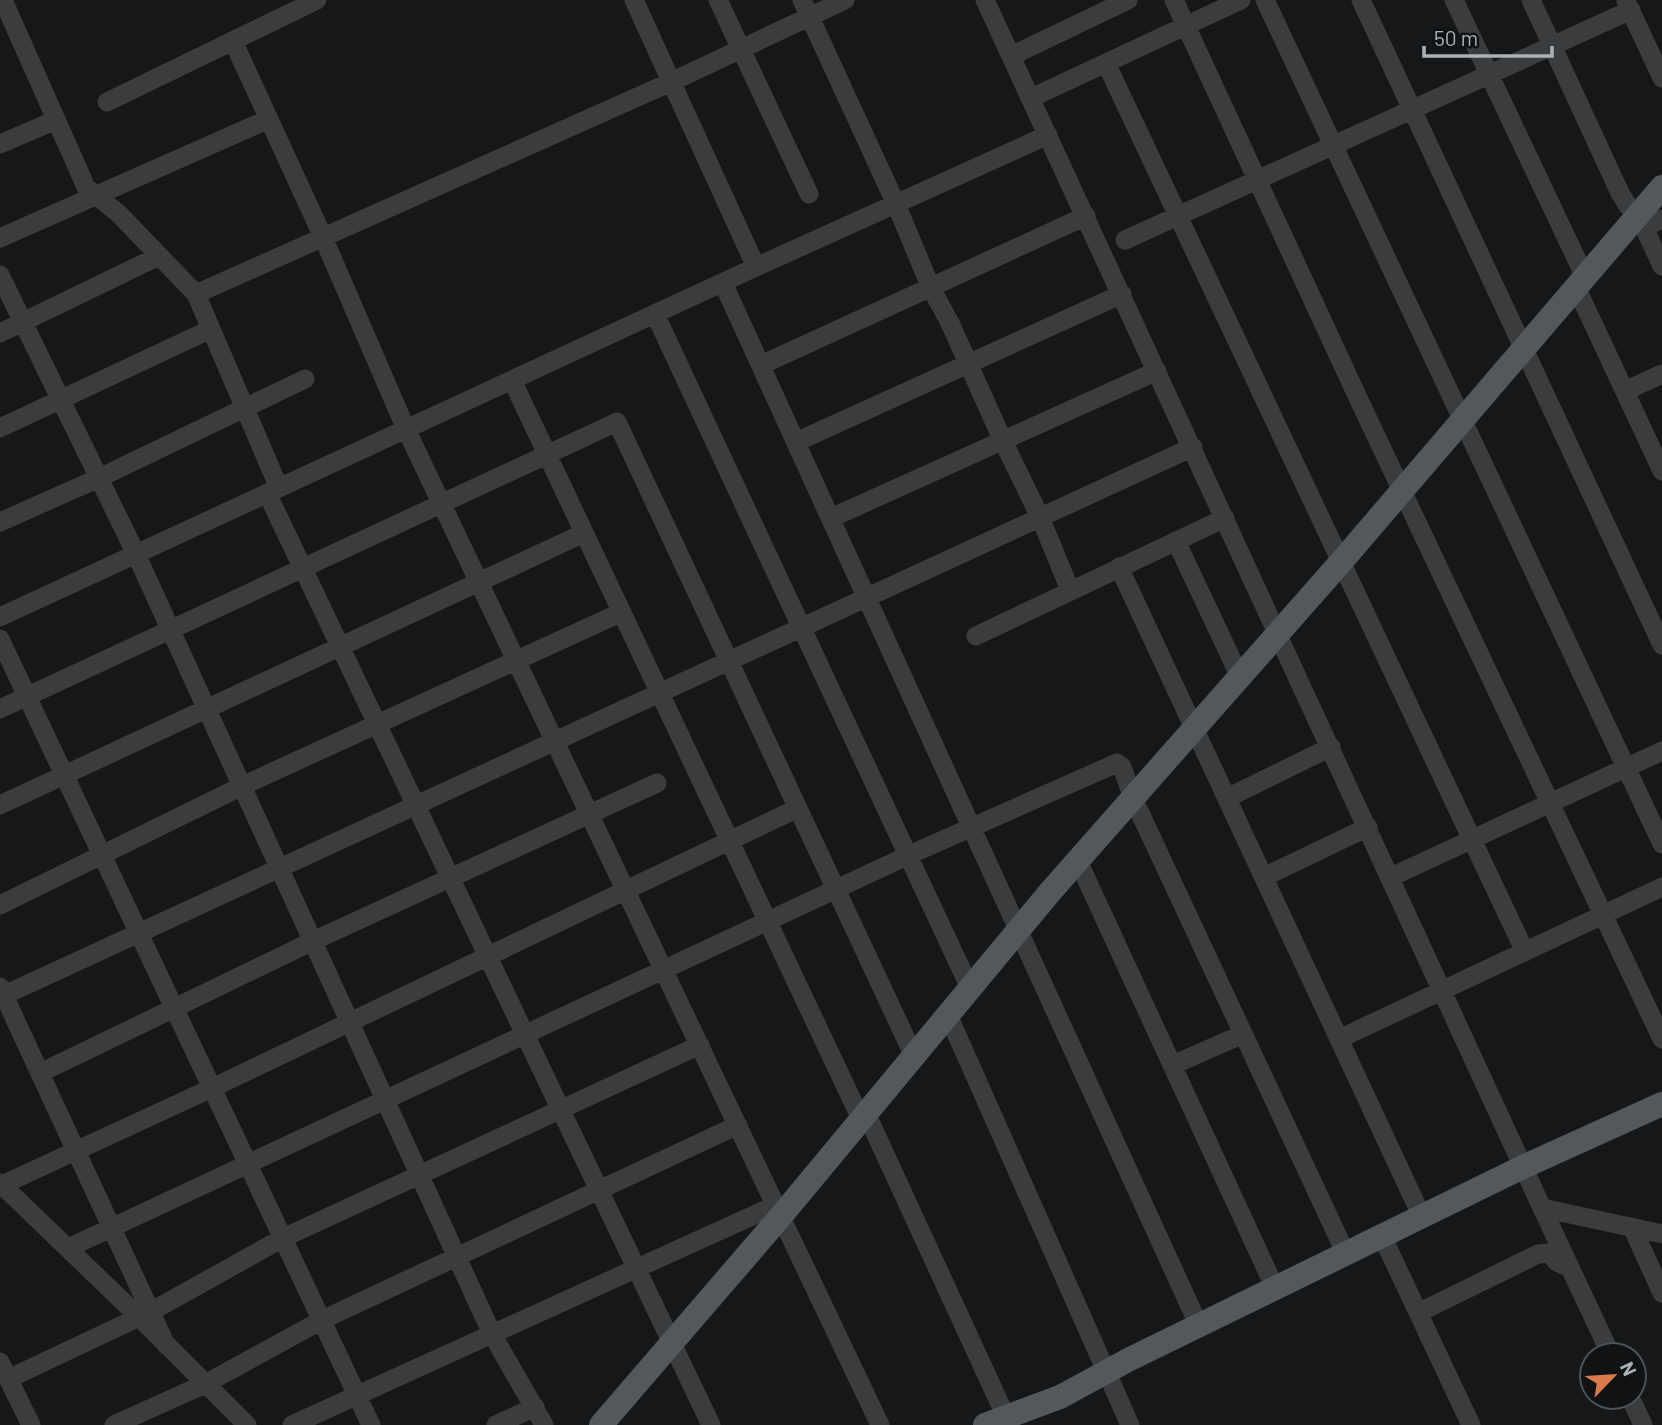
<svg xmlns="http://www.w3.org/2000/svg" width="1662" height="1425" font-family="Barlow,sans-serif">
  <rect width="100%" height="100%" fill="#161718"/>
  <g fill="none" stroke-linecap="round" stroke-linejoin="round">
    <path stroke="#3a3c3e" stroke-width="19" d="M3,0L86,187L119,214L196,294L279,488
      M634,0L756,267
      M718,0L809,194
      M802,0L896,204L931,288L950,323L1003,441L1040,517L1070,590
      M985,0L1542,1208L1662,1234
      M1174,0L1359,400L1662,1039
      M1265,0L1662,844
      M1361,0L1662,645
      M1454,0L1585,277
      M1531,0L1620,193L1628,206L1638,215L1662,266
      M1626,1L1662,78
      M233,41L323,237L406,429L880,1425
      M1011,56L1128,0
      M1106,63L1525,952
      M1031,98L1241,0
      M107,102L317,0
      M0,144L56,120
      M1644,227L1662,219
      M0,238L269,119
      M1125,240L1631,10
      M0,275L136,554L492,1334L544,1425
      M723,283L1199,1326
      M1576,287L1662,471
      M196,294L671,82L845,0
      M655,314L970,988
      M0,333L159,256
      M761,365L1086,216
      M512,380L861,1119
      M1625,391L1662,374
      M0,428L211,329
      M796,442L1122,294
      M267,493L711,1425
      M831,518L1157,371
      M0,522L99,478L305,379
      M1176,541L1240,677
      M1119,567L1422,1217
      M0,617L756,267L1048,135
      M976,636L1225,518
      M0,639L371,1425
      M0,709L617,422L914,1056
      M1227,798L1331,747
      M0,805L584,533
      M1078,861L1275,1288
      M1264,877L1368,827
      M1391,877L1662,751
      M0,905L242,786L622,612
      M0,987L166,1345
      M0,997L1193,447
      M948,1015L1130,1425
      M1339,1039L1662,887
      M1173,1065L1243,1034
      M40,1073L313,941L657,783
      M866,1113L1006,1417
      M0,1183L139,1317L247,1425
      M2,1185L212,1088L798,808
      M1542,1208L1611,1355
      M1632,1227L1662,1293
      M1382,1236L1471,1425
      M68,1248L909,855L1117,763L1122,767L1133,798L1346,1254
      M1418,1313L1538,1254L1549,1253L1557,1262L1563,1265L1568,1263
      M0,1362L31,1425
      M8,1379L152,1311L283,1238L700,1045
      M1630,1397L1643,1425
      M114,1425L205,1384L322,1320L738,1125
      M292,1425L776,1205
      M496,1425L535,1407"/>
    <path stroke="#54585b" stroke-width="24" d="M601,1425L781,1216L1050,892L1341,562L1662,187
      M985,1425L1060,1397L1130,1359L1525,1166L1662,1104"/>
  </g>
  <g transform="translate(1613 1376) rotate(65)"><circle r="33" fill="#111213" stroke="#4e5254" stroke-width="2"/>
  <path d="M0-5L12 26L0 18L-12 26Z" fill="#da7a4b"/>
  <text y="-10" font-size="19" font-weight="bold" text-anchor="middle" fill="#aab2b6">N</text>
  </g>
  <path d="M1424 46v10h128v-10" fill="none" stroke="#aab2b6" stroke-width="3.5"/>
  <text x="1434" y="46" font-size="21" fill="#aab2b6" stroke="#111213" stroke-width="5" paint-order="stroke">50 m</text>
</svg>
